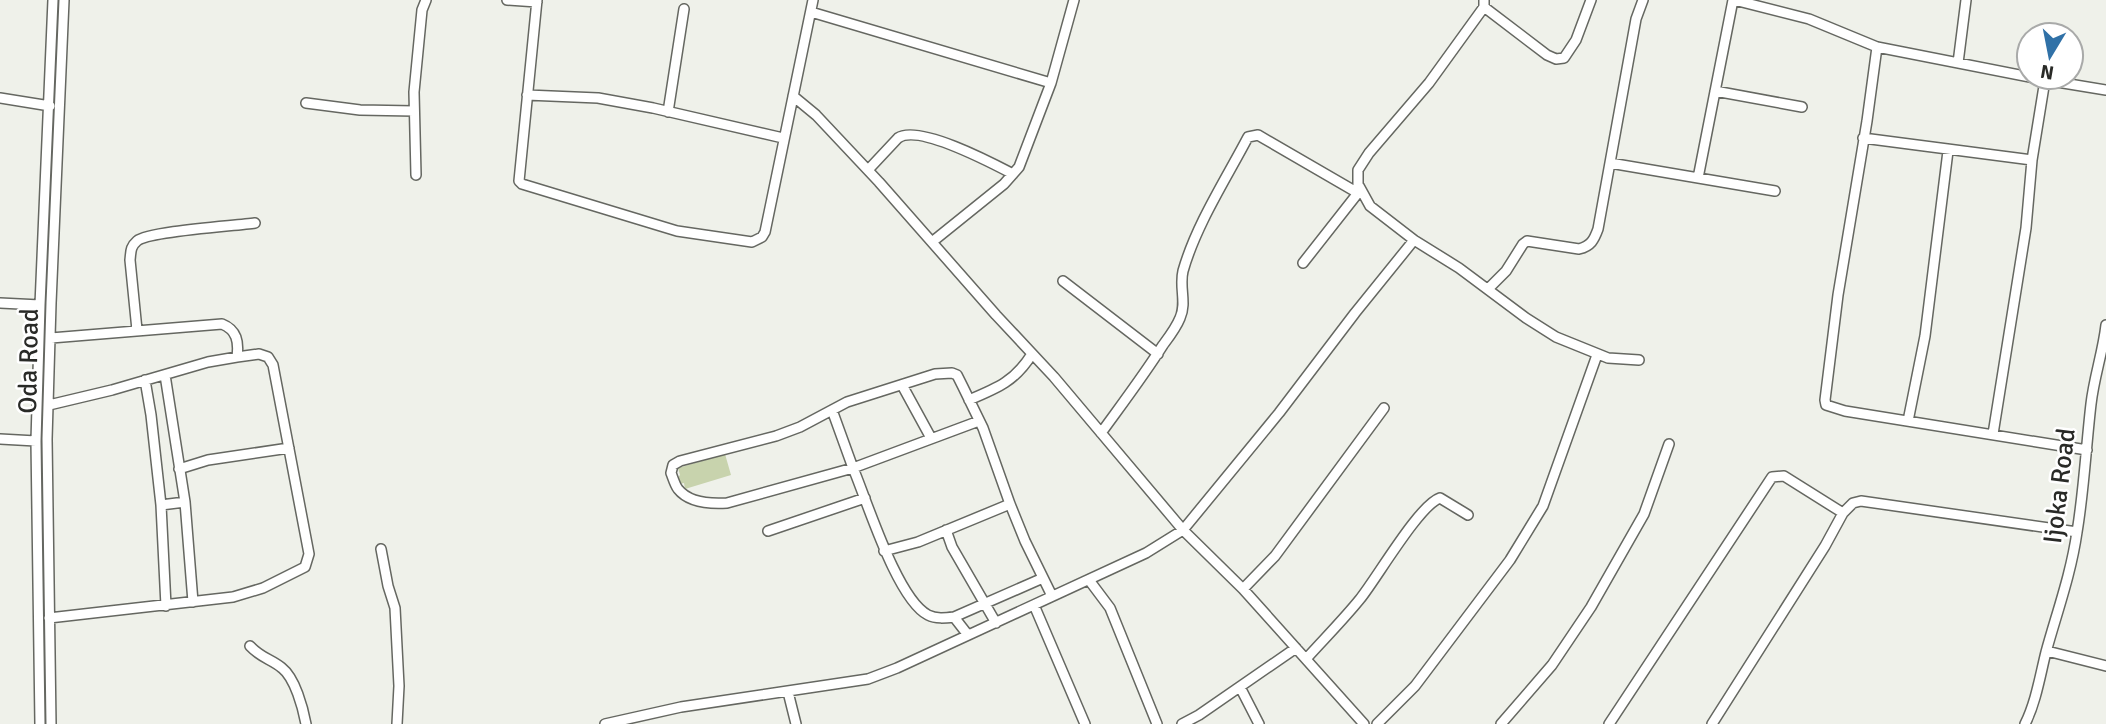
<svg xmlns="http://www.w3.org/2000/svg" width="2106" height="724" font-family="Signika,sans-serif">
  <rect width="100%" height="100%" fill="#eff1ea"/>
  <path fill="#c8d3ad" d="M725,454L731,475L685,489L684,483L679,484L677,479L680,475L678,468Z"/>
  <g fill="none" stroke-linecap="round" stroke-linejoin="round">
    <defs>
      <path id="minor" d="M507,0L537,2
        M537,0L519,181L522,184L677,231L752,242L762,237L765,232L813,0
        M1734,0L1809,19L1877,47L2045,80L2106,90
        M1484,7L1547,55L1556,59L1564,58L1576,40L1591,0
        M811,12L1051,83
        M1877,47L1867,121L1838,295L1825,400L1826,405L1845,411L2087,450
        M1958,63L1966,0
        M1715,91L1802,107
        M527,95L598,98L653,108L783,138
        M793,96L816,115L879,182L996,315L1054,377L1183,530L1243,589L1364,724
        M0,98L50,106
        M306,103L360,110L414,111
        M668,112L684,9
        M1863,138L2032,160
        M1610,163L1775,191
        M868,170L898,138C918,124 992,163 1013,174
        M416,175L414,92L422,10L426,0
        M1698,178L1733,0
        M1359,186L1370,206L1414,240L1459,268L1526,318L1556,337L1608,358L1639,360
        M932,242L1004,184L1019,167L1051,83L1074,0
        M1303,263L1358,193V170L1369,153L1429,83L1484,7V0
        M1063,281L1158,354
        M1488,289L1506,271L1523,244L1527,241L1579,249C1591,246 1594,240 1598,229L1636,19L1643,0
        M0,303L40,305
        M137,330L130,260C131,252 130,247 137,241C149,231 235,226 255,223
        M51,338L222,324C237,330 239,342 237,357
        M165,375L185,502L193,602
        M145,380L151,415L161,505L166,606
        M902,385L931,438
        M969,400C998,388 1015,381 1032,354
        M832,410L853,468L979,421
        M1908,421L1925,336L1948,151
        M1101,433C1122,404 1144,375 1163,345C1169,337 1176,328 1180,318C1187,303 1179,287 1183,271C1196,225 1226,179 1248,137L1258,135L1358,193
        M1993,434L2026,228L2032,160L2045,80
        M0,439L36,441
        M179,469L208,460L289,448
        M161,505L185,502
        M946,530L952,547L996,623
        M768,531L865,498
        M381,549L388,586L395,608L399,686L397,724
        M884,551L918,542L1010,504
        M1089,580L1110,608L1157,724
        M1243,589L1275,556L1384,408
        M1034,605L1085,724
        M954,617L1043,578
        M49,618L233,597L263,588L305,567L309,554L273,365L268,357L259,354L237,357L208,362L112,390L49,405
        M968,635L954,617C945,618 936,619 928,615C897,599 867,501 853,468L727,503C711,504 689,503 678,489C675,485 673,478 671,473L673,465L680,461L776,436L800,427L847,402L935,374L952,373L957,375L963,387L983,428L1010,504L1025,541L1052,596
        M250,646C261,658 271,659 282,668C295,678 303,708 306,724
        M2047,651L2106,666
        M1306,659C1324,639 1343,620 1360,599C1377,578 1419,505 1440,498L1468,515
        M1240,687L1259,724
        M788,692L796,724
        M40,724L36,441L40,305L53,0
        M51,724L47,439L51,303L64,0
        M605,724L681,707L868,679L897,668L1146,553L1183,530L1279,413L1355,313L1414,240
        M1182,724L1199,715L1296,648
        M1377,724L1415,686L1510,560L1543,506L1597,355
        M1501,724L1552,665L1591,607L1644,514L1669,444
        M1609,724L1772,477L1784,476L1843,513
        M1712,724L1825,546L1843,513L1853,503L1861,501L2077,532
        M2025,724C2036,702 2040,676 2046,652C2057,612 2071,574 2077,532C2084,490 2086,447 2091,404C2094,377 2103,352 2106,325"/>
    </defs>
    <use href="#minor" stroke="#656761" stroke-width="12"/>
    <use href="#minor" stroke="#fff" stroke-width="9"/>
  </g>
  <g text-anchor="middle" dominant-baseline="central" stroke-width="5" stroke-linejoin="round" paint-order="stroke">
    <g font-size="26" fill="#292a27" stroke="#fff">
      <text transform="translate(29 361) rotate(-89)">Oda Road</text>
      <text transform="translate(2060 486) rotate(-83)">Ijoka Road</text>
    </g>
  </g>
  <g transform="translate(2050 56) rotate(190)"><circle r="33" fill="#ffffff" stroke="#a9aaa9" stroke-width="2"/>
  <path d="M0-5L12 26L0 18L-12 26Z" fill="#3071a7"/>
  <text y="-10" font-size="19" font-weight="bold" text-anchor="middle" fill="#292a27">N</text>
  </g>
</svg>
